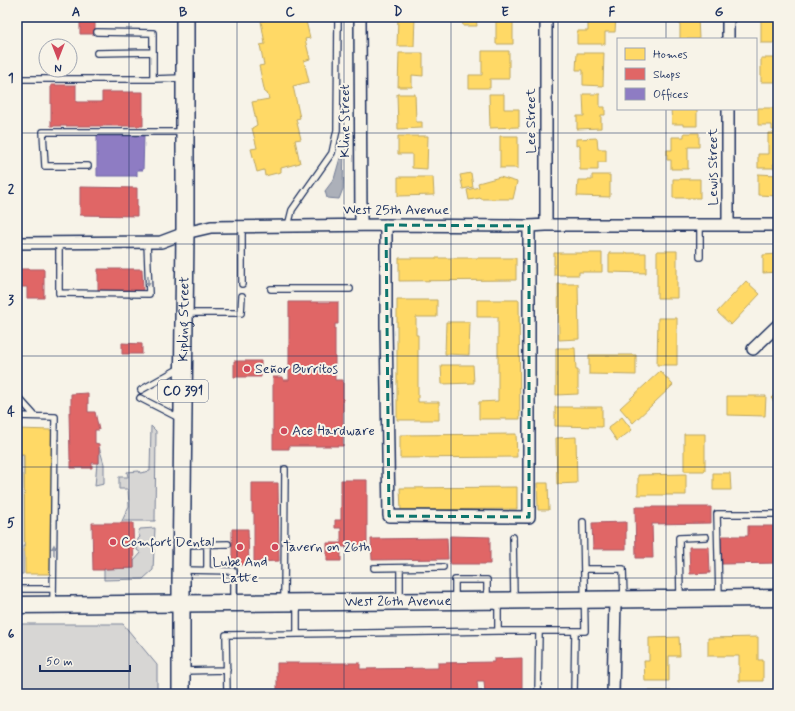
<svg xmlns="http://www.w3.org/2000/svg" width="795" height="711" font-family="Mynerve,sans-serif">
  <rect width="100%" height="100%" fill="#f7f3e8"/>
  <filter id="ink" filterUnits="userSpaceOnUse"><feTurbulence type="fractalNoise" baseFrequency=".025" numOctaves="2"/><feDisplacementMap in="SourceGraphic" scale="8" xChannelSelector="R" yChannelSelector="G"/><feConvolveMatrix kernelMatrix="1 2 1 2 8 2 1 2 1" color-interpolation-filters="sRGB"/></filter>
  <g filter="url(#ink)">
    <path fill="#d7d6d4" stroke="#798299" d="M151,426L156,431L155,521H122L129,506L128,489H119V477H128L127,472L139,471L140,473L150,471Z
      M99,447L104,464V484L95,486L97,463H99Z
      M17,454H24L25,546H23V574H17Z
      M155,528L153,570L143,579L104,580V569L134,568V561L141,553L137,550L138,539L140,537L138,533L140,529Z
      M17,624H123L157,665V694H17Z"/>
    <path fill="#acb0b9" stroke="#727c95" d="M344,151L343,189L339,199L327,198L325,191L334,179L340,158Z"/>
    <path fill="#ffd966" stroke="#bba664" d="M265,17H305L310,38L305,39L310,59L304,61L309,82L293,86L300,118L296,119L301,139L295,140L300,163L281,168V172L265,176L264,170L257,172L251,149L257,148L252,128L257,125L252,102L269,99L267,93H265L259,66L264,65L260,45L265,44L261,21L266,20Z
      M398,17H415L414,46H397Z
      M462,17H476L477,26H463Z
      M496,17H513V44H496Z
      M588,17H616L615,32H605V44H577V31H588Z
      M680,17H698L699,39H680Z
      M761,17H778V43H761Z
      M482,51H509V79H490V88H469V75H482Z
      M399,53H423V76L412,75V87H398Z
      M577,53H604L603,86L583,85V70H576Z
      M761,58H778V82H761Z
      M397,94H415L416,122H422V128L398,129Z
      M489,94H504V109H519V127L490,128Z
      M583,94H600V107H605V115H601V128L577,129V116H584Z
      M758,108H778V130H772V125H758Z
      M671,109H697V126H683V124H672Z
      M684,133H699V147H688V169H671V160H667V150H672V137H684Z
      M768,133H778V163L773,164L774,168H758V154H768Z
      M398,136H428L427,169L412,168V154H398Z
      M500,136H518V168H500Z
      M597,138L598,149H606V162H598V170H580V145L576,146V139Z
      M471,173L473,187L463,189L460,175Z
      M758,174L778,175V196L758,195Z
      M592,175H610V197L577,196L578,180H592Z
      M398,177H433L434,195L398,196Z
      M500,177L517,182L513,199H481L480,198L469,200L467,190L479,187L478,183Z
      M673,179H700V198H673Z
      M657,251H677V298H657Z
      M554,253H602V272H579V275H554Z
      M609,253H646V273L609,272Z
      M778,254V272L763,273V255Z
      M399,258H516V280L399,281Z
      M746,281L760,294L731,325L717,312Z
      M558,284H578L579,339L559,340Z
      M397,300H437V317H416V335H418V402H439V420H397Z
      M477,300H519L520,419H479V402L498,401V317H477Z
      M658,318H677V365H657Z
      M446,322H470L469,355L445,354Z
      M556,348H575L576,370H578V394L556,395Z
      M589,355H636V375L589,374Z
      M441,365H473L474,383L442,384Z
      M660,371L673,385L633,423L620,408Z
      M778,392V406L771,398Z
      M727,396H766L765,416L727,415Z
      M555,407H602V427L555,426Z
      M622,417L632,430L617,441L608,428Z
      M17,429L52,430V574H25L24,454H17Z
      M516,434L517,457L400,458V435Z
      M684,434H705V471H684Z
      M576,437L577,483L557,484L556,438Z
      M713,473H730L731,490H713Z
      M686,474V495H638V475Z
      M537,483H548L549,510H538Z
      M517,487V509L401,510L400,488Z
      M679,637L680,656H669V681H645L644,661H649V638Z
      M758,637V660H763V681H739V656H708V638Z
      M646,691H678L677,694H646Z"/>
    <path fill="#e06666" stroke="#a55664" d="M80,17L95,18V34H80Z
      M51,85H76V102H102V92H143V126H51Z
      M80,187L137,188V216L80,215Z
      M17,269H44V298H27V287H17Z
      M98,269H142L143,291H98Z
      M289,302H338V324H335V380H343V446H289V449H273V377H283V380H289Z
      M122,343L142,344V354H122Z
      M234,361H261V377H234Z
      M88,393V412H95L99,430H95V443L99,444V463H92V468H71V460H70L69,412H71V394Z
      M341,480H367V547H341V561H327V543H341V528H335V520H341Z
      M252,483H278L279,561L254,562V513H252Z
      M635,507H711V523L652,524L653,558H636Z
      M626,522V549H593L592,523Z
      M92,523H133L134,568L104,569V570H93Z
      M748,526H775V531H778V563L722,564L721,536H748Z
      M232,529H248L249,565H232Z
      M450,536L490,537V564H450Z
      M447,538L448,559L372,560L371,539Z
      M689,547H709L710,573L690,574Z
      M522,658V694H485L484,681H477L478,691H482V694H277V663H360V669L438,668V663L494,662V659Z"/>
    <path fill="#8e7cc3" stroke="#6c65a5" d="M97,136H144L143,170H137V176H97Z"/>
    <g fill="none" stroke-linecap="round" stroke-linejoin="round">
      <defs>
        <path id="lane" d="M97,32L153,33V79L182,78
          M97,53L153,52
          M17,79H153
          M88,166H45L43,132H183
          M288,226L292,210L332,153L337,130L338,17
          M59,242V293L149,294L147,242
          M700,257V225
          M242,284V227
          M271,289H350
          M187,313H241L242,296
          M141,390L180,368
          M17,396L35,416
          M140,398L181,419
          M17,416L55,417L53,604
          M513,537L514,598
          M183,545L228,544
          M207,545V570
          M374,568L443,567
          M400,568V600
          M584,569H623L624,598
          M183,570L234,571V601
          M17,589H53
          M680,597L679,538L706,537
          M719,597L717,514H778
          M455,599V580H487V600
          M284,601L285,469
          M498,603V631H585L583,522
          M297,604V633
          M183,671L227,670
          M227,694L226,635L498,631
          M538,694L539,632
          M574,694L575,632"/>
        <path id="street" d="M360,17L361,225
          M546,17V225
          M728,39V17
          M386,225V325L389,516L529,517V226
          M728,225V109
          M17,243L161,242L185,233L211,227L386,225L529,226L546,225H778
          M753,349L778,325
          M613,694L615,600"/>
        <g id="secondary">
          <path id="s1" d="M17,605L778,598"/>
        </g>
        <g id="primary">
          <path id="s2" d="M181,694V583L185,233V17"/>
        </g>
      </defs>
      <use href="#lane" stroke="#1b2f5e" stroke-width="8"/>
      <use href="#street" stroke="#1b2f5e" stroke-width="14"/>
      <use href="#secondary" stroke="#1b2f5e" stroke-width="19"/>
      <use href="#primary" stroke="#1b2f5e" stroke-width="20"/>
      <use href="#lane" stroke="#f7f3e8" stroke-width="5.5"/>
      <use href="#street" stroke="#f7f3e8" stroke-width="11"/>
      <use href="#secondary" stroke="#f7f3e8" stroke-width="16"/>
      <use href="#primary" stroke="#f7f3e8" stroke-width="17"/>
    </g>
    <defs><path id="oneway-solid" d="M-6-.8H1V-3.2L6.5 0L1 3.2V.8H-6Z"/></defs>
    <g fill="#8991a3">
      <use href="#oneway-solid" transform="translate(148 281) rotate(89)"/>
      <use href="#oneway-solid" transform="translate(54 550) rotate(-90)"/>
    </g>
  </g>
  <path fill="none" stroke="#0f766e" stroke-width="3" stroke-dasharray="8 5" stroke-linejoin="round" d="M386,225L529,226V517L389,516Z"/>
  <path fill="none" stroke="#1b2f5e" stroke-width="1" stroke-opacity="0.55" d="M129,17V694M237,17V694M344,17V694M451,17V694M558,17V694M666,17V39M666,109V694M17,133H778M17,244H778M17,356H778M17,467H778M17,578H778"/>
  <g fill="#d1495b" stroke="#f7f3e8" stroke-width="1.5">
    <circle cx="247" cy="369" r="4"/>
    <circle cx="284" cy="431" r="4"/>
    <circle cx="113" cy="542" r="4"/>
    <circle cx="240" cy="547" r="4"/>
    <circle cx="275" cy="547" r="4"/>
  </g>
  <g text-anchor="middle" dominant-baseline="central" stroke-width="4" stroke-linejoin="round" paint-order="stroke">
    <rect fill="#f7f3e8" stroke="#5d6a87" stroke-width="1" x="158" y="380" width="50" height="22" rx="3"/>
    <g font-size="13" font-weight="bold" fill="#1b2f5e">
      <text x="183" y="391">CO 391</text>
    </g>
    <g font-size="14" fill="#1b2f5e" stroke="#f7f3e8">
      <text transform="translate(345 121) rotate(-90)">Kline Street</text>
      <text transform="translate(531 121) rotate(-90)">Lee Street</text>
      <text transform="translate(713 167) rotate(-90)">Lewis Street</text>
      <text x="396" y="210">West 25th Avenue</text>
      <text stroke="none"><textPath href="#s2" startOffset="375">Kipling Street</textPath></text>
      <text stroke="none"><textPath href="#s1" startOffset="381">West 26th Avenue</textPath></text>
    </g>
    <g font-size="14" fill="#1b2f5e" stroke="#f7f3e8" text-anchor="start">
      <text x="255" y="369">Señor Burritos</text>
      <text x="292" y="431">Ace Hardware</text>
      <text x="121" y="542">Comfort Dental</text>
      <text x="283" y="547">Tavern on 26th</text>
      <text x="240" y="562" text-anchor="middle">Lube And<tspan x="240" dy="16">Latte</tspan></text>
    </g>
  </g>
  <rect width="795" height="711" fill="none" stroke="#f7f3e8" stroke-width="44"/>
  <rect x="617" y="38" width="140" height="72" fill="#f7f3e8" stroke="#9fa5b1"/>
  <rect x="625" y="48" width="20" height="12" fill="#ffd966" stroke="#9fa5b1"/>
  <text x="653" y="58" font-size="12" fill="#1b2f5e">Homes</text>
  <rect x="625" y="68" width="20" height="12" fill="#e06666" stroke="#9fa5b1"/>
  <text x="653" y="78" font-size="12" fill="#1b2f5e">Shops</text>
  <rect x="625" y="88" width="20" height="12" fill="#8e7cc3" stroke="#9fa5b1"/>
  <text x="653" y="98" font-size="12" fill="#1b2f5e">Offices</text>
  <g transform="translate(58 58) rotate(180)"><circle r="19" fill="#f7f3e8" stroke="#9fa5b1"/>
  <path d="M0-3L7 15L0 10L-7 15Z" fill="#d1495b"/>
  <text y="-6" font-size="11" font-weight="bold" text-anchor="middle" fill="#1b2f5e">N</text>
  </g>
  <path d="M40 665v6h90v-6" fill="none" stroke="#1b2f5e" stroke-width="2"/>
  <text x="46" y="665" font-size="12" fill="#1b2f5e" stroke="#f7f3e8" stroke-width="3" paint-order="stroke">50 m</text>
  <rect x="22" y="22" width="751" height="667" fill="none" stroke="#1b2f5e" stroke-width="1.5"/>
  <g font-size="13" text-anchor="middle" font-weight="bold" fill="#1b2f5e">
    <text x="76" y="16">A</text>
    <text x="183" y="16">B</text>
    <text x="290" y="16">C</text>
    <text x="398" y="16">D</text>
    <text x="505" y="16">E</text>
    <text x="612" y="16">F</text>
    <text x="719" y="16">G</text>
    <text x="11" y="82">1</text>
    <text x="11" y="193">2</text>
    <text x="11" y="304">3</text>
    <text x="11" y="416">4</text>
    <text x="11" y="527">5</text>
    <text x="11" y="638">6</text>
  </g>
</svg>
